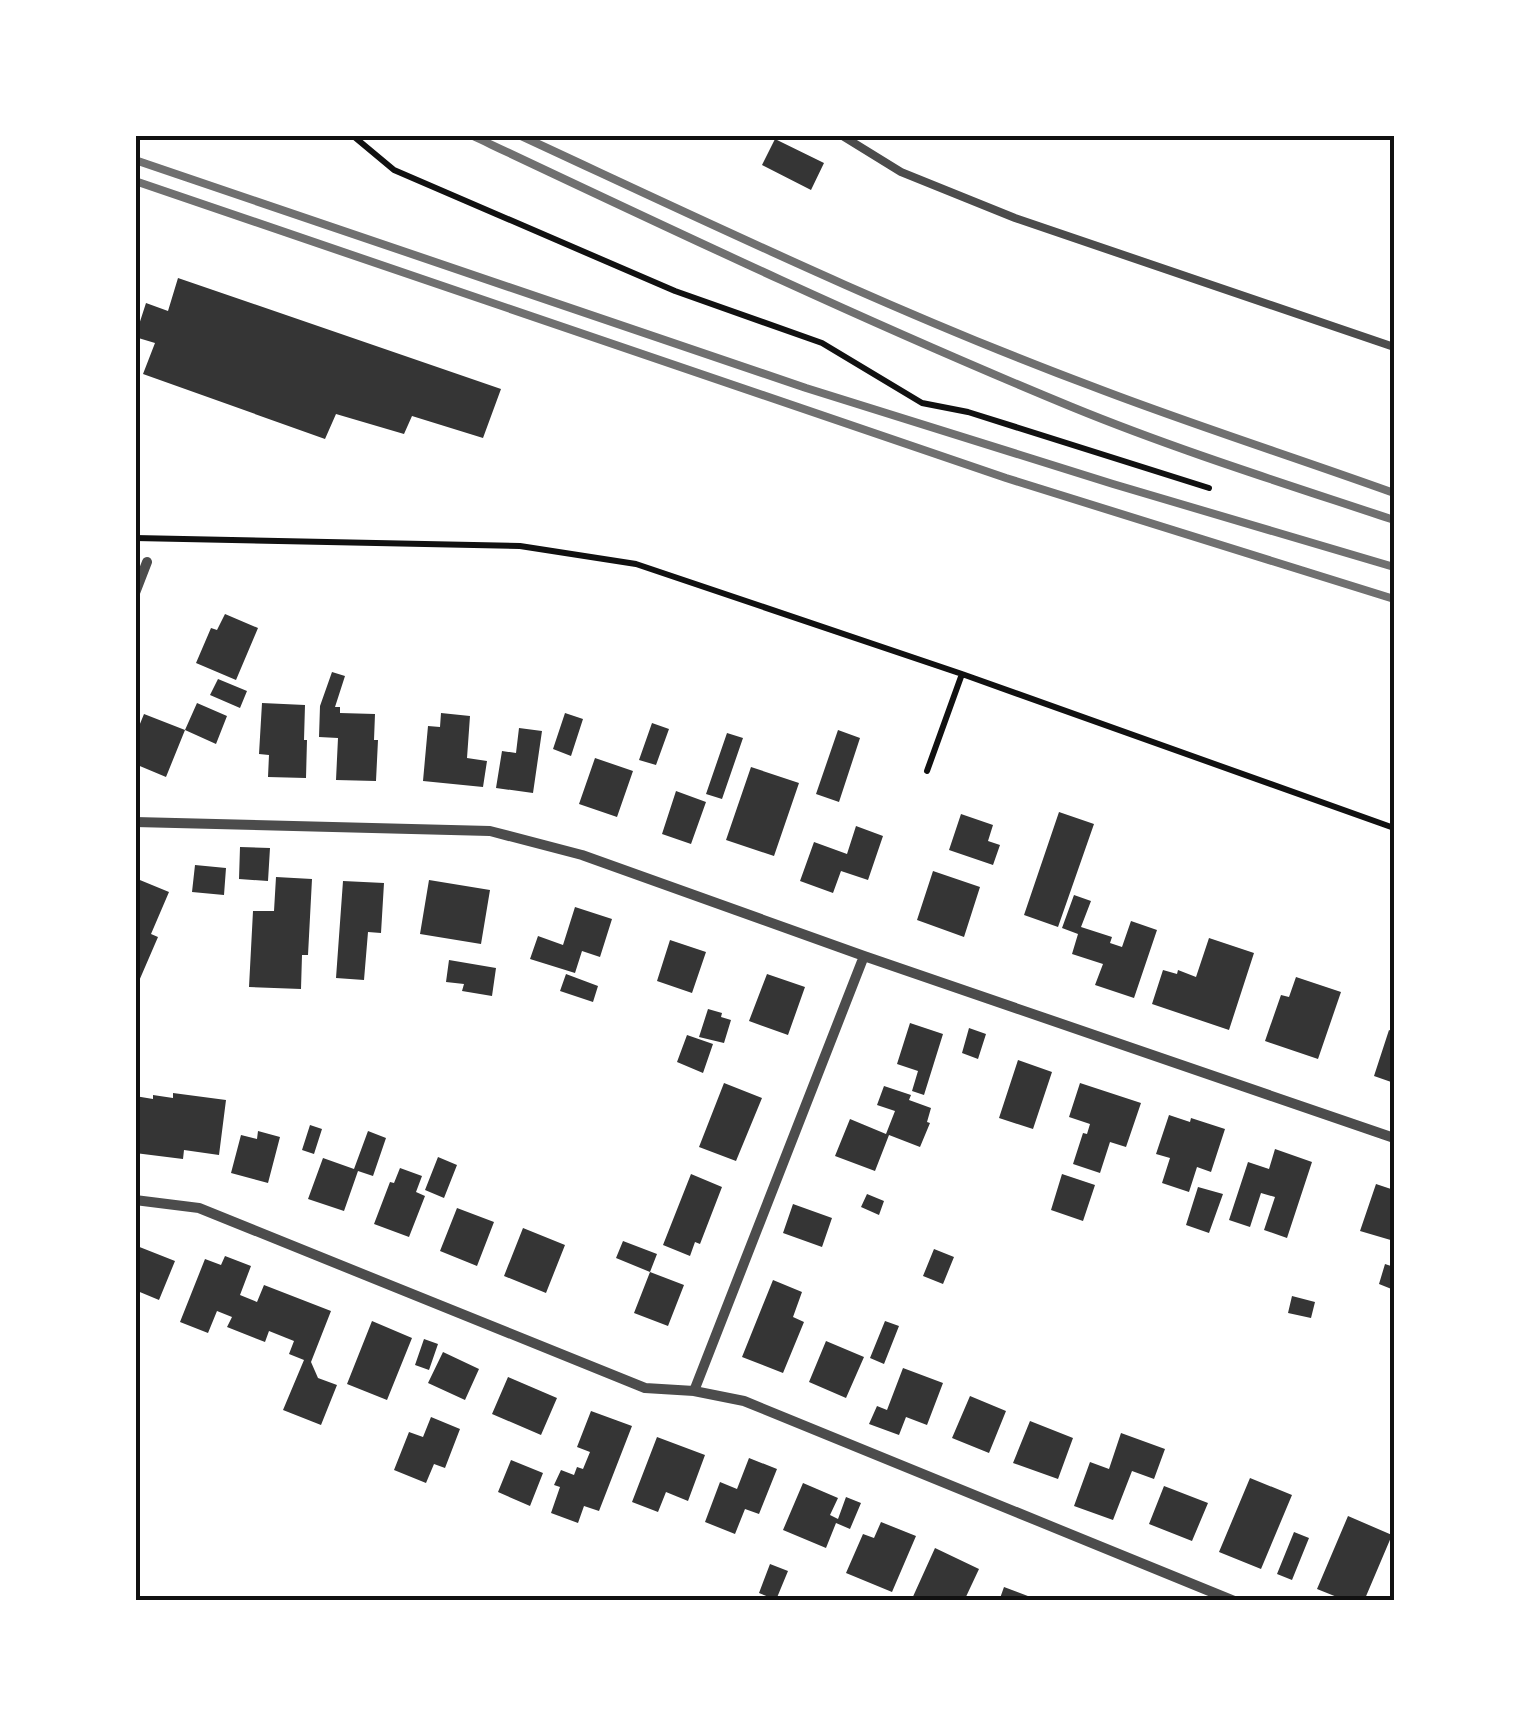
<svg xmlns="http://www.w3.org/2000/svg" width="1529" height="1736" font-family="'Open Sans',sans-serif">
  <rect width="100%" height="100%" fill="#fff"/>
  <path fill="#353535" d="M775,139L824,163L811,190L762,165Z
    M178,278L501,389L483,438L412,416L404,434L336,414L325,439L143,374L155,343L135,337L146,303L168,311Z
    M225,614L258,628L236,680L196,663L211,628L217,630Z
    M332,672L345,676L335,707H340V713L375,714L374,740H378L376,781L336,780L338,738L319,737L320,706Z
    M218,679L247,691L240,708L210,695Z
    M197,703L227,716L216,744L185,730Z
    M262,703L305,705L304,740H307L306,778L268,777L269,755L259,754Z
    M441,713L470,716L467,758L487,761L483,787L423,781L428,726L440,727Z
    M565,713L583,719L571,756L553,749Z
    M144,714L185,730L166,777L135,764V736Z
    M652,723L669,729L656,765L639,760Z
    M519,728L542,731L533,793L496,788L502,751L516,753Z
    M838,730L860,738L839,802L816,794Z
    M727,733L743,738L722,799L706,794Z
    M595,758L633,771L617,817L579,804Z
    M751,767L799,783L774,856L726,840Z
    M676,791L706,802L691,844L662,834Z
    M1059,812L1094,824L1058,927L1024,915Z
    M961,814L993,825L988,841L1000,845L993,865L949,850Z
    M856,826L883,836L868,880L841,871L833,893L800,881L814,842L847,854Z
    M240,847L270,848L268,881L239,879Z
    M195,865L226,868L224,895L192,892Z
    M933,871L980,887L964,937L917,920Z
    M276,877L312,879L308,955H302L301,989L249,987L253,911H274Z
    M135,878L169,892L151,934L158,937L139,981L135,980Z
    M429,880L490,890L481,944L420,934Z
    M343,881L384,883L381,933L368,932L364,980L336,978Z
    M1074,895L1091,901L1081,927L1112,937L1110,943L1122,947L1131,921L1157,930L1134,998L1095,985L1103,964L1072,954L1078,934L1062,928Z
    M575,907L612,919L600,957L582,951L575,973L530,959L538,936L563,945Z
    M1209,938L1254,953L1229,1030L1152,1004L1163,970L1177,974L1178,970L1196,977Z
    M670,940L706,952L692,993L657,981Z
    M449,960L496,968L492,996L462,991L464,984L446,982Z
    M566,974L598,986L593,1002L560,991Z
    M767,974L805,987L788,1035L749,1021Z
    M1296,977L1341,992L1318,1059L1265,1041L1281,995L1289,997Z
    M708,1009L722,1013L721,1017L731,1020L724,1043L699,1037Z
    M910,1023L943,1034L924,1095L912,1091L918,1071L897,1064Z
    M969,1028L986,1034L978,1059L962,1053Z
    M1389,1030L1394,1032V1083L1374,1076Z
    M687,1035L713,1044L703,1073L677,1062Z
    M1018,1060L1052,1072L1033,1129L999,1118Z
    M724,1083L762,1098L736,1161L699,1147Z
    M1080,1083L1141,1103L1126,1147L1110,1142L1100,1173L1073,1164L1083,1133L1087,1134L1090,1124L1069,1117Z
    M884,1086L911,1095L909,1100L931,1108L927,1122L930,1123L920,1147L889,1135L875,1171L835,1156L850,1119L886,1134L895,1111L877,1105Z
    M173,1093L226,1100L219,1155L184,1150L183,1159L135,1153V1096L153,1099V1095L173,1098Z
    M1169,1115L1190,1122L1191,1118L1225,1129L1211,1172L1197,1167L1189,1192L1162,1183L1170,1158L1156,1154Z
    M310,1125L322,1129L314,1154L302,1150Z
    M258,1131L280,1137L268,1183L231,1173L241,1135L257,1139Z
    M368,1131L386,1138L373,1176L358,1171L344,1211L308,1199L323,1158L354,1169Z
    M1275,1149L1312,1162L1287,1238L1264,1230L1275,1197L1261,1193L1250,1227L1229,1220L1248,1162L1269,1169Z
    M438,1157L457,1165L444,1198L425,1190Z
    M400,1168L422,1176L416,1192L425,1196L409,1237L374,1224L390,1182L394,1183Z
    M691,1174L722,1187L700,1244L695,1242L690,1256L663,1245Z
    M1062,1174L1095,1185L1083,1221L1051,1210Z
    M1376,1184L1394,1190V1241L1360,1231Z
    M1198,1187L1223,1194L1209,1233L1186,1225Z
    M867,1194L884,1201L879,1215L861,1207Z
    M793,1204L832,1218L822,1247L783,1233Z
    M457,1208L494,1222L477,1266L440,1251Z
    M523,1228L565,1245L546,1293L504,1276Z
    M623,1241L657,1254L650,1272L616,1258Z
    M137,1246L175,1261L159,1300L135,1290V1251Z
    M934,1249L954,1257L943,1284L923,1276Z
    M225,1256L251,1266L240,1295L257,1302L264,1285L331,1311L311,1362L318,1378L337,1385L321,1425L283,1410L304,1360L289,1354L294,1341L269,1331L265,1342L227,1327L232,1317L217,1311L208,1333L180,1322L205,1259L221,1265Z
    M1385,1264L1394,1267V1290L1379,1284Z
    M650,1272L684,1285L668,1326L634,1313Z
    M773,1280L802,1292L793,1317L804,1322L783,1373L742,1357Z
    M1292,1296L1315,1302L1311,1318L1288,1313Z
    M372,1321L412,1338L387,1400L347,1384Z
    M885,1321L899,1326L884,1364L870,1358Z
    M424,1339L438,1344L429,1370L415,1365Z
    M826,1341L864,1357L846,1398L809,1382Z
    M443,1352L479,1369L465,1400L428,1383Z
    M903,1368L943,1383L927,1425L906,1417L899,1435L869,1424L877,1406L887,1410Z
    M508,1377L557,1398L541,1435L492,1414Z
    M970,1396L1006,1411L989,1453L952,1438Z
    M591,1411L632,1426L599,1511L584,1506L578,1523L551,1513L560,1487L554,1485L561,1470L574,1475L577,1467L583,1469L590,1452L577,1447Z
    M431,1417L460,1429L445,1468L434,1464L426,1483L394,1470L409,1432L423,1437Z
    M1030,1421L1073,1438L1058,1479L1013,1463Z
    M1121,1433L1165,1449L1154,1479L1132,1471L1113,1520L1074,1506L1090,1462L1109,1469Z
    M657,1437L705,1455L688,1501L666,1492L658,1512L632,1502Z
    M749,1458L777,1469L759,1514L745,1509L735,1534L705,1522L720,1482L737,1489Z
    M511,1460L543,1473L530,1506L498,1492Z
    M1250,1478L1292,1495L1261,1569L1219,1552Z
    M803,1483L838,1498L830,1515L838,1519L846,1497L861,1503L850,1529L836,1523L826,1548L783,1530Z
    M1164,1486L1208,1503L1192,1541L1149,1524Z
    M1348,1516L1392,1535L1364,1601H1347L1317,1589Z
    M881,1522L916,1536L892,1592L846,1573L863,1534L874,1538Z
    M1294,1532L1309,1538L1292,1580L1277,1574Z
    M935,1548L979,1569L964,1601H911Z
    M770,1564L788,1571L776,1600L759,1593Z
    M1004,1587L1041,1601H999Z"/>
  <g fill="none" stroke-linecap="round" stroke-linejoin="round">
    <path stroke="#111" stroke-width="6" d="M352,135L394,170L675,291L822,343L922,403L968,412L1209,488
      M135,538L520,546L636,564L962,674L1394,828
      M927,771L962,674"/>
    <path stroke="#4c4c4c" stroke-width="8" d="M841,135L901,172L1015,218L1394,347"/>
    <path stroke="#4c4c4c" stroke-width="10" d="M135,593L147,562
      M135,822L490,831L582,855L864,956L1394,1138
      M135,1200L199,1208L645,1388L694,1391L744,1401L1234,1601
      M694,1391L864,956"/>
    <path stroke="#707070" stroke-width="8" d="M471,135C670,229 868,323 1072,407C1177,450 1286,484 1394,520
      M519,135C709,223 898,314 1094,387C1193,425 1294,457 1394,493
      M135,160L806,388L1113,484L1394,567
      M135,181L1006,478L1394,599"/>
  </g>
  <rect width="1529" height="1736" fill="none" stroke="#ffffff" stroke-width="275"/>
  <rect x="138" y="138" width="1254" height="1460" fill="none" stroke="#111" stroke-width="4"/>
</svg>
